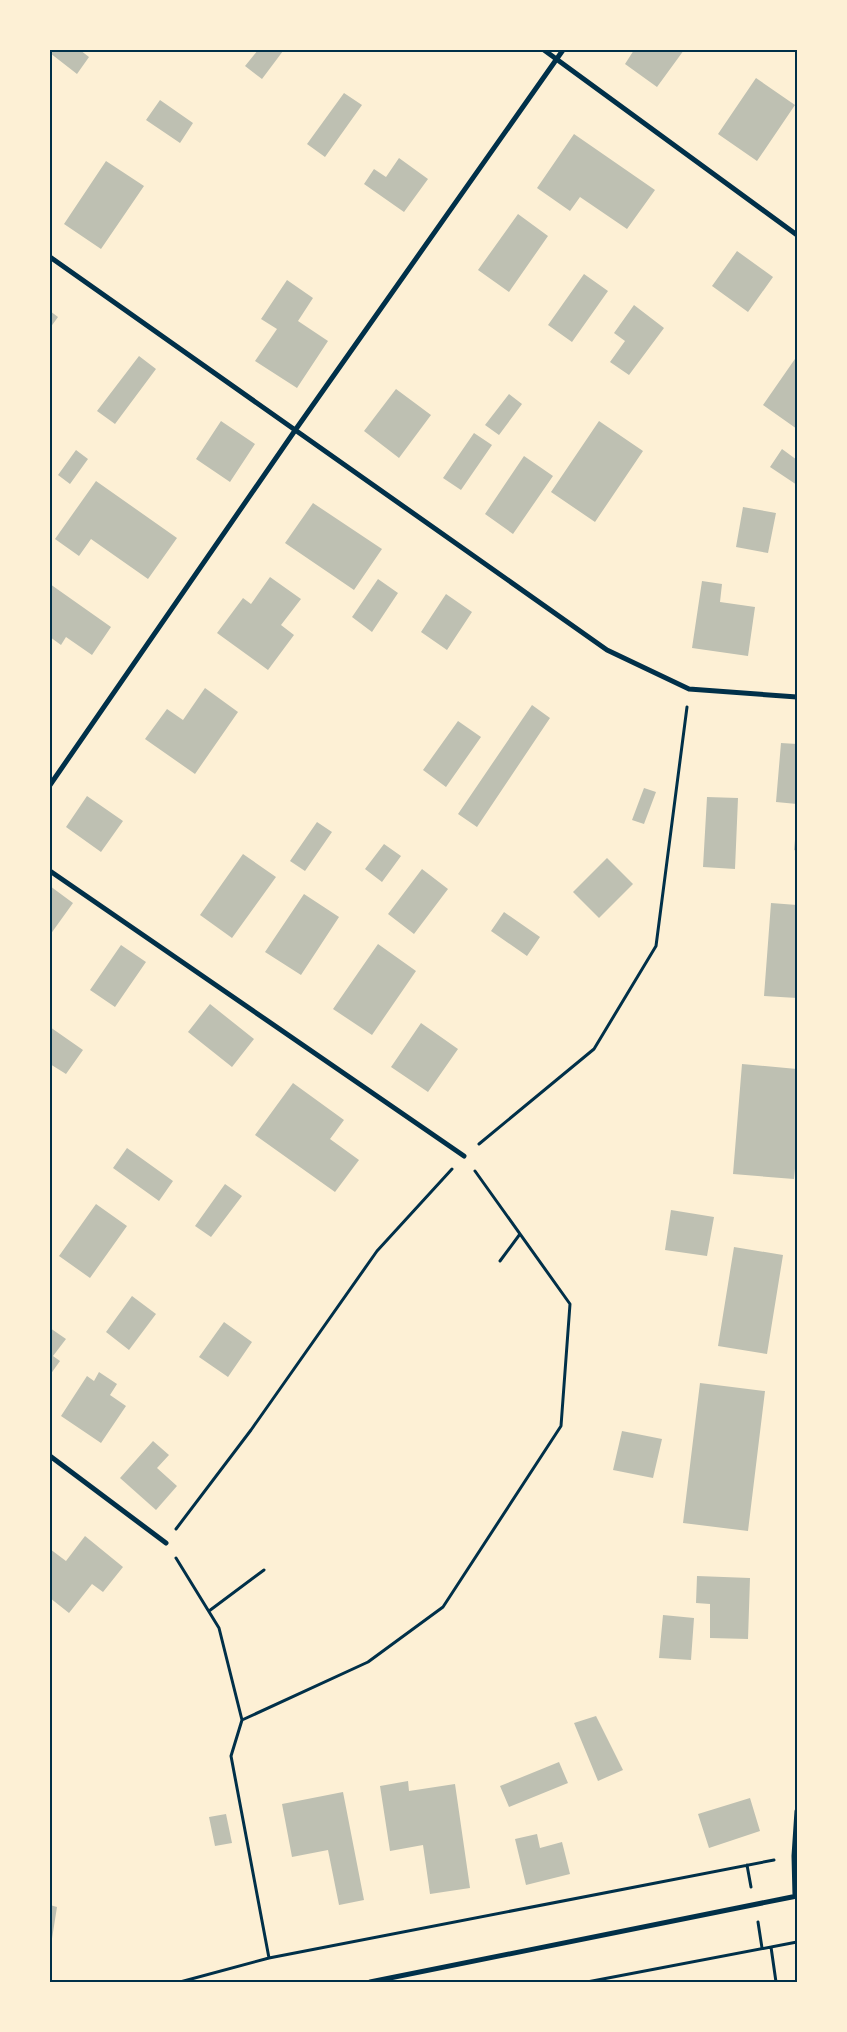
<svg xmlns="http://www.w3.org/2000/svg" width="847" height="2032" font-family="Literata,serif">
  <rect width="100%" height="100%" fill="#fdf0d5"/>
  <path fill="#bec0b2" d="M50,50H80L89,57L77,74L50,53Z
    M258,50L283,51L262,79L245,66Z
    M634,50H684L657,87L625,64Z
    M756,78L795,105L757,161L718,134Z
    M344,93L362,105L325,157L307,144Z
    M160,100L193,123L180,143L146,120Z
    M574,134L655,190L627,229L580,197L570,211L537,188Z
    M399,158L428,179L404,212L364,184L374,169L386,177Z
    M106,161L144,186L101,249L64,224Z
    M518,214L548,236L509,292L478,270Z
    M737,251L773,277L748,312L712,286Z
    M584,274L608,291L572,342L548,325Z
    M287,280L313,298L298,321L328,341L297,388L255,361L277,329L261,319Z
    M634,305L664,328L629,375L610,362L625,341L614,333Z
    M50,311L58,317L50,328Z
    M139,356L156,369L115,424L97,411Z
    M797,356V429L763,405Z
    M396,389L431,415L399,458L364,431Z
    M509,394L522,404L499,435L485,425Z
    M221,421L255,444L230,482L196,459Z
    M599,421L643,451L595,522L551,492Z
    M474,433L492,445L461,490L443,478Z
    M782,449L797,460V485L770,467Z
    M76,450L88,459L70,484L58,475Z
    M524,456L553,476L513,534L485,514Z
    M96,481L177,538L148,579L91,539L79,556L55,539Z
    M313,503L382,549L354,590L285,543Z
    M743,507L776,513L768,553L736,547Z
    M270,577L301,599L281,625L294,635L268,670L217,633L243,598L251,604Z
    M378,579L398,593L372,632L352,617Z
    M702,581L722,584L720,602L755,607L748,656L692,648Z
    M50,584L111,627L92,655L66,637L61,645L50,637Z
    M446,594L472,612L447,650L421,632Z
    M205,688L238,712L195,774L145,739L167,709L183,720Z
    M532,705L550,718L477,827L458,814Z
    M458,721L481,737L446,787L423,770Z
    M781,743L797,744V804L776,802Z
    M644,788L656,792L644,824L632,820Z
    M87,796L123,821L101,852L66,827Z
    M707,797L738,798L735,869L703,867Z
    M317,822L332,832L305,871L290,861Z
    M796,829H797V851L794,850Z
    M384,844L401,856L382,882L365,869Z
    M243,854L276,877L232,938L200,915Z
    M607,858L633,884L599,918L573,892Z
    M422,869L448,889L414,934L388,914Z
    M50,886L73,903L50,935Z
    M304,894L339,917L301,975L265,952Z
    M771,903L797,905V998L764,996Z
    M504,912L540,937L527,956L491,931Z
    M378,944L416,971L372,1035L333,1009Z
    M121,945L146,962L115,1007L90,990Z
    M210,1004L254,1039L232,1067L188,1032Z
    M421,1023L458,1049L428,1092L391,1067Z
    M50,1027L83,1050L66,1074L50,1064Z
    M742,1064L797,1069V1147L794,1179L733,1174Z
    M293,1083L344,1120L330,1139L359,1160L335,1192L255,1135Z
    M127,1148L173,1181L159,1201L113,1168Z
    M225,1184L242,1196L211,1237L195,1226Z
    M96,1204L127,1226L90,1278L59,1256Z
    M671,1210L714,1217L707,1256L665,1250Z
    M734,1247L783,1255L767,1354L718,1346Z
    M132,1296L156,1314L129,1350L106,1332Z
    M224,1322L252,1342L228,1377L199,1357Z
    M50,1328L66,1339L53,1356L60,1361L50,1375Z
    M99,1372L117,1384L110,1395L126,1406L101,1443L61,1416L87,1376L94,1381Z
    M700,1383L765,1391L748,1531L683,1523Z
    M622,1431L662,1439L653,1478L613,1470Z
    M153,1441L169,1455L157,1468L177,1486L156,1510L120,1478Z
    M85,1536L123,1567L103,1592L92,1584L69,1613L50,1598V1549L66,1561Z
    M697,1576L750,1578L748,1639L710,1638V1604L696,1603Z
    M663,1615L694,1618L691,1660L659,1658Z
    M596,1716L623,1770L598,1781L574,1723Z
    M559,1762L568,1783L509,1807L500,1786Z
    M408,1781L409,1791L455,1784L470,1888L430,1894L423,1845L390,1851L380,1786Z
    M343,1792L364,1900L339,1905L328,1850L292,1857L282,1804Z
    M750,1798L760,1831L709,1848L698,1814Z
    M226,1814L232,1843L215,1846L209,1817Z
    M537,1834L540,1848L562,1842L570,1874L526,1885L515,1839Z
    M50,1905L57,1907L51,1945H50Z"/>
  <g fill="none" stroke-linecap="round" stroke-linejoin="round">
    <path stroke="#003049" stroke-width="3" d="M479,1144L594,1049L656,946L687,707
      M500,1261L520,1234
      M176,1529L251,1430L377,1251L452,1169
      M176,1558L219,1628L242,1720
      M209,1611L264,1570
      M747,1865L751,1887
      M758,1922L762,1948
      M771,1947L776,1982
      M269,1958L231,1756L242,1720L368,1662L443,1607L561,1426L570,1304L475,1171
      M180,1982L269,1958L774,1860
      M587,1982L797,1942"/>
    <path stroke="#003049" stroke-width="5" d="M544,50L797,235
      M50,257L607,650L689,689L797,697
      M50,785L296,429L563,50
      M50,871L464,1156
      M50,1456L166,1543
      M795,1896L794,1856L797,1811
      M370,1982L797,1896"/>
  </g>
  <rect width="847" height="2032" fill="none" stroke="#fdf0d5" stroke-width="102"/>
  <rect x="51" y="51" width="745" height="1930" fill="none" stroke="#003049" stroke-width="2"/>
</svg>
